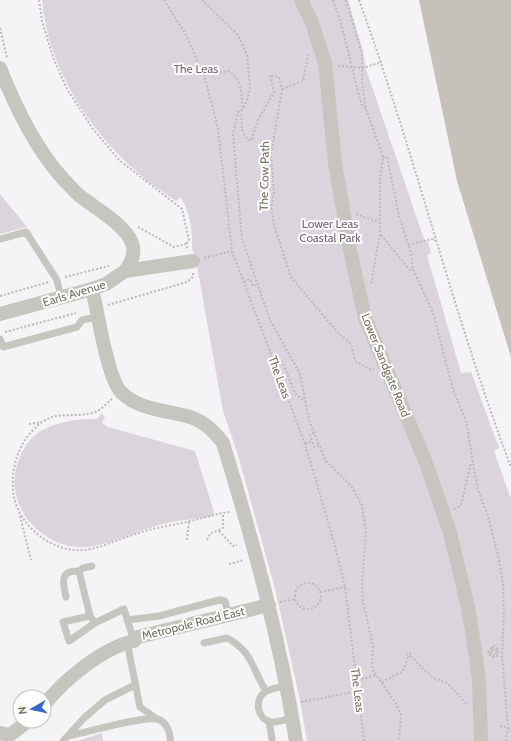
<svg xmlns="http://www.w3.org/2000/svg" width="511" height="741" font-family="Cabin,sans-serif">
  <rect width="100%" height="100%" fill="#f4f3f5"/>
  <path fill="#dcd4dc" d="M42,0H348L363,51L366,69L424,239L428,242L431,253L427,255L461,373L471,372L499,448L494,451L511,499V741H307L300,700L275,589L238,455L223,411L195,255C190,248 193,244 192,236C191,223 188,207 180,197L176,201C163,192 149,183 137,172C87,128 48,67 42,0Z
    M0,194L27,227L0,234Z
    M101,414L105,416L102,423L108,427L195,451L214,512L213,516C197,520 180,519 163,524C138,530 104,549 78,547C36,544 2,501 19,459C22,451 27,442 34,436C48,423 78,418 97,419Z
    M102,733L103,741H78Z"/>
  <path fill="#c7c2b9" d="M419,0H511V357L457,181Z"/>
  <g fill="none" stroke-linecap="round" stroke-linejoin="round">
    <path stroke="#bcbbb7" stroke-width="2" stroke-dasharray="2 2" stroke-linecap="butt" d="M39,0L42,21L54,60L67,89L93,129L119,160L182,209L189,240L186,244
      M164,0L185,33L204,75L218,128L232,251L305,444L334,542L345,587L364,741
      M202,0L238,35L247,55L250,88L248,98L243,109L238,112L233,134L242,239L270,320L300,374L309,420L319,445L326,461L351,486L362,505L366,533L362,583L363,602L373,646L372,669L395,702L401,715L399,741
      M333,0C346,34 351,70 362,105L366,109
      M346,0L362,54V82L366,109L383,157L380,182V234L371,284
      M359,0C415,154 453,314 511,467
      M0,28L7,58
      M338,66L363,68L382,62
      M204,75L228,71C256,86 229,131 251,141L258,120L274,92L270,75L279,77L282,89L271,155L274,192L271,208L274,225L291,277L339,334L351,344L355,361L371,370L374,369
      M282,89L303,81L308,55
      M383,157H387L388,162L399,216L411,253L413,269L433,313L453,389L466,421L477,487L488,516L499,560L503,583L504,614L502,655L508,728L506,741
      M356,214L379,222
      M138,227L174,247L186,244L188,250
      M381,235L410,270L413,269
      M408,245L432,239L433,241L435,240
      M204,258L232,251
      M65,277L109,266
      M244,282L250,279L253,286L256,285
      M0,296L49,282
      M108,305L187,282L193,277V273
      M5,332L76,313
      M274,360L280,359L283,363L295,393L304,401
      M112,399C107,403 101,410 95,412C71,420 54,407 33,430C16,448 10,473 14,497C20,527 53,553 84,550C102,548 119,539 136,534C155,527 175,525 195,520C207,517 218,513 230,512
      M29,424L42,422
      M314,433L310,435L314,447L319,445
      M305,444L312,441
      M454,509L461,505L471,463
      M20,516L31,560
      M219,531L233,546L237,545
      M187,540L189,521
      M207,540L210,534L223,528V513
      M229,564L244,560
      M295 596a13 13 0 1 1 26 0a13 13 0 1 1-26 0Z
      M320,592L345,587
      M280,602L295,599
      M490,649L494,646L498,649L497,656L492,657L488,652L493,651V653
      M410,653L411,656L408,657L407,654Z
      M490,653L493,656L496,655V649L492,648L491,651
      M411,656L424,670L434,678L447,683L468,705
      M358,681L375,675
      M382,682L403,671L408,657
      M301,702L359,691
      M500,726L508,728L511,732"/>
    <path stroke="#c6c5bf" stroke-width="7" d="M0,239L26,232L57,280L61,297
      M0,339L3,347L77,327L82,320L98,317
      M79,571L83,568L92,566
      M66,597C63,583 59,570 79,571L90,616
      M127,620L159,616L219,600L225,601L228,613
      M95,623L90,616L63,622L69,641L95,623L124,609L134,641
      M127,642L140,707L157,719
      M204,643L227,638C253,652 252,669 266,691
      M287,686C280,687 271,688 265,692C254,700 257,719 271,722C277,723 286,719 293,718
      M269,721L272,739
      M69,736C89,732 140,716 157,719C166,721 171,733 170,741
      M63,741L84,718L105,700L135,685"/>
    <path stroke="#c6c5bf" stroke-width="14" d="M301,0L311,20L325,63L335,163L350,250L365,318L426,463L450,533L468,607L474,644L479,680L481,741
      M0,68C15,106 37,151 65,181C70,186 75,192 80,196C95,208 126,225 132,243C136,253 131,263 125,271
      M92,289C98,312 107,377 121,392C139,411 170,410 193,418C206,423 215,432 223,443C253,541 280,639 296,741
      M0,314L92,289L106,284L125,271L193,261
      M44,705C64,680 102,648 134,641L138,637L269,605
      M0,733L10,735L28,721"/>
  </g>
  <g text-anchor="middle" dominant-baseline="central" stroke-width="4" stroke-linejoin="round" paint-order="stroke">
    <g font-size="12" fill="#786674" stroke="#fff">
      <text x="196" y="68">The Leas</text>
      <text x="330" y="223">Lower Leas<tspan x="330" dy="14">Coastal Park</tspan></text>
    </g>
    <g font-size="12" fill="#75725f" stroke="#fff">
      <text transform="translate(264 176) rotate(-89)">The Cow Path</text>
      <text transform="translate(74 293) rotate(-17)">Earls Avenue</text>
      <text transform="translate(386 365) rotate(68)">Lower Sandgate Road</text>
      <text transform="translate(280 377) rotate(70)">The Leas</text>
      <text transform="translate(193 623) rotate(-14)">Metropole Road East</text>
      <text transform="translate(358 690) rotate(83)">The Leas</text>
    </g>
  </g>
  <g transform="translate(32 709) rotate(261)"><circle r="19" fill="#ffffff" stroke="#c8c7bf"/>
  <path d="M0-3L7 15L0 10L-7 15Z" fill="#3a69ce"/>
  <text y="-6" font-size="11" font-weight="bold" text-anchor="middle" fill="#75725f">N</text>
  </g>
</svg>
